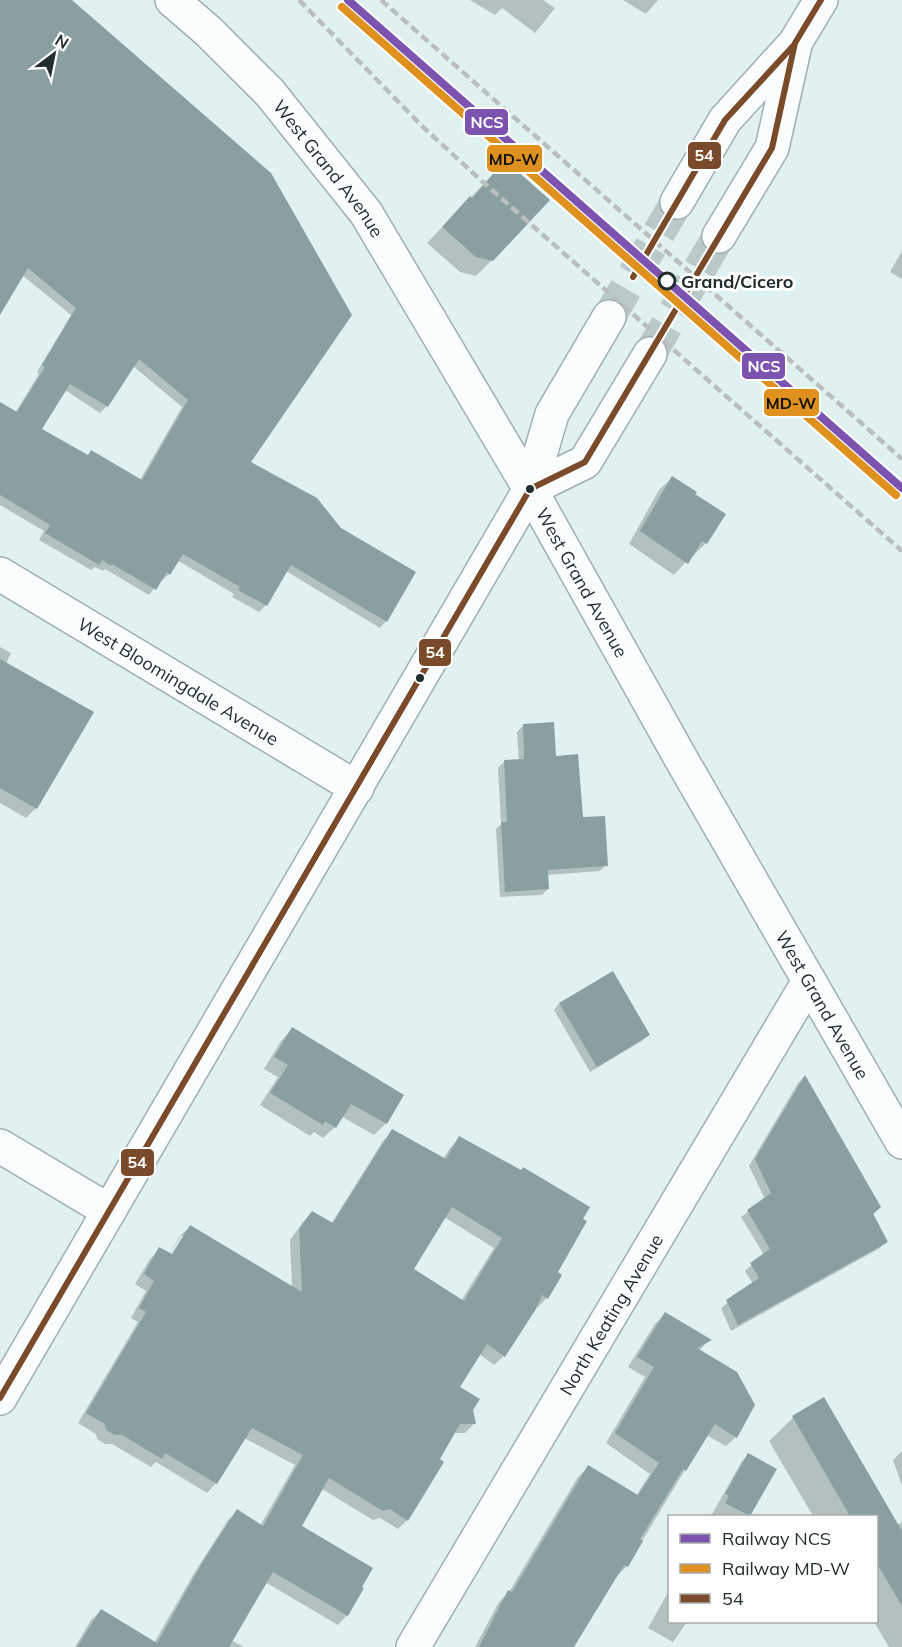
<svg xmlns="http://www.w3.org/2000/svg" width="902" height="1647" font-family="Mulish,sans-serif">
  <rect width="100%" height="100%" fill="#e0f1f1"/>
  <path fill="#0003" fill-rule="evenodd" d="M0,0H70L248,462L386,621L380,628L286,571L265,606L259,612L232,597L234,594L177,560L169,574L163,580L161,579L149,595L105,569L103,571L95,567L91,570L39,540L44,531L0,505V403L15,413L39,374L37,372L71,315L22,275L0,312ZM133,366L182,407L140,480L87,456L40,430L65,390L100,413L107,406Z
    M470,0H543L555,8L535,33L502,8L495,15Z
    M623,0H658L646,14Z
    M505,162L492,260L476,276L460,272L427,243Z
    M902,251V279L890,272Z
    M672,478L693,495L724,514L706,543L693,556L692,555L674,575L629,544L659,490Z
    M0,647L11,653L6,664L36,808L26,818L0,803Z
    M523,726L555,757L581,819L606,865L600,871L547,875L548,889L542,895L500,897L496,829L501,824L498,768L504,762L519,761L517,732Z
    M559,1004L648,1035L642,1041L590,1072L554,1010Z
    M292,1029L402,1095L386,1123L374,1135L341,1116L335,1127L323,1138L314,1132L310,1136L260,1105L278,1077L264,1069L281,1041Z
    M804,1077L887,1241L880,1248L731,1331L721,1308L753,1284L745,1271L764,1255L741,1217L765,1199L749,1166L798,1083Z
    M393,1131L443,1159L450,1148L459,1138L556,1273L547,1298L537,1308L535,1306L504,1356L494,1365L479,1354L458,1388L472,1409L474,1424L465,1433H453L407,1520L398,1529L380,1518L373,1520L322,1489L300,1527L347,1615L338,1625L265,1582L231,1640L244,1647H75L91,1620L101,1611L154,1643L193,1575L228,1520L238,1511L260,1526L295,1465L244,1438L216,1483L207,1493L156,1462L151,1467L112,1444H105L97,1439L96,1434L78,1423L138,1322L131,1318L146,1291L135,1284L150,1259L160,1249L169,1255L180,1236L190,1227L292,1288L290,1240L303,1222L312,1212L331,1224L383,1141ZM444,1217L494,1248L461,1301L412,1269ZM181,1236H185L169,1262L166,1260Z
    M665,1314L709,1340L699,1351L736,1437L726,1446L706,1435L627,1566L617,1576L572,1647H475L499,1602L509,1592L578,1477L588,1467L636,1496L650,1474L606,1443L645,1377L628,1367L655,1324Z
    M823,1399L896,1525L902,1522V1647H889L874,1622H876V1516H813L769,1441L793,1418Z
    M902,1451V1486L893,1460Z
    M748,1455L775,1470L748,1516H711L742,1461Z
    M670,1589V1622H687L673,1642L648,1628Z"/>
  <path fill="#8aa0a0" fill-rule="evenodd" d="M0,0H72L271,173L352,315L251,462L317,498L341,528L416,572L387,622L291,565L267,606L238,590L240,587L183,554L170,575L167,572L156,590L112,564L111,566L102,560L99,565L45,533L50,525L0,495V402L17,412L45,367L42,365L76,308L28,268L0,315ZM139,359L188,400L142,480L91,450L88,455L42,429L70,384L108,407Z
    M505,160L550,200L493,261L476,257L442,227L470,196L472,198Z
    M672,476L697,492L695,494L726,514L707,544L702,541L688,564L640,531Z
    M0,659L94,712L37,809L0,788Z
    M554,722L556,756L578,754L583,817L605,816L608,866L548,870L549,889L505,892L501,822H507L504,760L524,759L523,724Z
    M613,971L650,1035L597,1067L559,1003Z
    M292,1027L404,1095L387,1124L351,1104L336,1128L325,1121L323,1125L270,1093L288,1065L274,1057Z
    M805,1075L881,1207L873,1214L888,1242L738,1325L726,1300L759,1278L750,1263L770,1249L747,1210L771,1193L755,1159Z
    M392,1129L446,1159L459,1136L521,1170L523,1167L590,1207L583,1219L587,1221L558,1272L562,1275L548,1299L542,1295L536,1309L505,1357L487,1344L460,1387L480,1399L473,1410L476,1424H460L440,1459L444,1462L408,1521L390,1509L383,1511L329,1478L302,1526L373,1568L362,1587L364,1588L348,1616L273,1572L229,1647H77L101,1609L157,1643L202,1563L237,1509L263,1526L303,1455L252,1428L217,1484L165,1453L162,1459L122,1435H115L106,1430L105,1424L86,1413L146,1312L139,1308L154,1281L144,1274L159,1247L172,1254L190,1225L302,1292L299,1229L312,1211L333,1223ZM452,1207L502,1238L464,1301L414,1269Z
    M665,1312L712,1340L697,1348L737,1372L755,1405L737,1438L715,1424L686,1471L683,1469L640,1539L643,1541L628,1567L624,1565L574,1647H479L508,1590L512,1592L588,1465L638,1495L659,1463L615,1433L654,1367L637,1357Z
    M824,1397L902,1531V1606L876,1562V1516H850L792,1416Z
    M748,1453L777,1469L750,1516L725,1503L729,1496L725,1494Z"/>
  <g fill="none" stroke-linecap="round" stroke-linejoin="round">
    <path stroke="#bacaca" stroke-width="33" stroke-dasharray="33 16" stroke-linecap="butt" d="M609,317L677,202
      M650,354L719,236"/>
    <defs>
      <g id="minor">
        <path id="s1" d="M0,574L357,788"/>
        <path d="M0,1146L109,1211"/>
        <path id="s2" d="M413,1647L809,981"/>
      </g>
      <g id="major">
        <path id="s3" d="M172,0L208,31L270,93L366,213L530,489L684,764L902,1142"/>
        <path d="M677,202L725,120L795,43L821,0"/>
        <path d="M719,236L772,148L795,45"/>
        <path d="M530,489L585,462L650,354"/>
        <path d="M0,1398L530,489L552,414L609,317"/>
      </g>
    </defs>
    <use href="#minor" stroke="#a1aeae" stroke-width="36"/>
    <use href="#major" stroke="#a1aeae" stroke-width="36"/>
    <use href="#minor" stroke="#fafdfd" stroke-width="33"/>
    <use href="#major" stroke="#fafdfd" stroke-width="33"/>
    <path stroke="#babfbe" stroke-width="4.5" stroke-dasharray="9 4.5" stroke-linecap="butt" d="M299,0L423,127L484,183L902,551
      M381,0L902,459
      M850,443L902,491"/>
    <defs>
      <path id="bus-1" d="M633,277L725,120L793,46
        M0,1398L530,489L585,462L772,148L795,43L821,0"/>
    </defs>
    <use href="#bus-1" stroke="#fefefe" stroke-width="10"/>
    <use href="#bus-1" stroke="#7a4b2a" stroke-width="6"/>
    <defs>
      <path id="rail-1" d="M348,0L902,488"/>
      <path id="rail-2" d="M342,7L896,495"/>
    </defs>
    <use href="#rail-1" stroke="#fefefe" stroke-width="12"/>
    <use href="#rail-2" stroke="#fefefe" stroke-width="12"/>
    <use href="#rail-1" stroke="#7c53af" stroke-width="8"/>
    <use href="#rail-2" stroke="#de911f" stroke-width="8"/>
  </g>
  <circle fill="#fefefe" stroke="#212e2d" stroke-width="3" cx="667" cy="281" r="8"/>
  <g fill="#212e2d" stroke="#fefefe" stroke-width="2">
    <circle cx="530" cy="489" r="5"/>
    <circle cx="420" cy="678" r="5"/>
  </g>
  <g text-anchor="middle" dominant-baseline="central" stroke-width="6" stroke-linejoin="round" paint-order="stroke">
    <g font-size="18" fill="#212e2d" stroke="#fefefe">
      <text stroke="none"><textPath href="#s3" startOffset="231">West Grand Avenue</textPath></text>
      <text stroke="none"><textPath href="#s3" startOffset="717">West Grand Avenue</textPath></text>
      <text stroke="none"><textPath href="#s1" startOffset="208">West Bloomingdale Avenue</textPath></text>
      <text stroke="none"><textPath href="#s3" startOffset="1203">West Grand Avenue</textPath></text>
      <text stroke="none"><textPath href="#s2" startOffset="387">North Keating Avenue</textPath></text>
    </g>
    <g font-size="18" font-weight="bold" fill="#212e2d" stroke="#fefefe" text-anchor="start">
      <text x="681" y="281">Grand/Cicero</text>
    </g>
  </g>
  <g stroke="#fefefe" stroke-width="2">
    <rect x="464" y="108" width="45" height="28" rx="6" fill="#7c53af"/>
    <rect x="687" y="141" width="35" height="29" rx="6" fill="#7a4b2a"/>
    <rect x="486" y="144" width="57" height="29" rx="6" fill="#de911f"/>
    <rect x="741" y="352" width="45" height="28" rx="6" fill="#7c53af"/>
    <rect x="763" y="388" width="57" height="29" rx="6" fill="#de911f"/>
    <rect x="418" y="638" width="34" height="29" rx="6" fill="#7a4b2a"/>
    <rect x="120" y="1148" width="35" height="29" rx="6" fill="#7a4b2a"/>
  </g>
  <g font-size="16" text-anchor="middle" font-weight="bold" fill="#fff">
    <text x="487" y="128">NCS</text>
    <text x="704" y="161">54</text>
    <text x="764" y="372">NCS</text>
    <text x="435" y="658">54</text>
    <text x="137" y="1168">54</text>
  </g>
  <g font-size="16" text-anchor="middle" font-weight="bold" fill="#111">
    <text x="514" y="165">MD-W</text>
    <text x="791" y="409">MD-W</text>
  </g>
  <rect x="668" y="1515" width="210" height="108" fill="#fefefe" stroke="#a6abaa" stroke-width="1.5"/>
  <rect x="680" y="1534" width="30" height="9" fill="#7c53af" stroke="#a6abaa" stroke-width="1.5"/>
  <text x="722" y="1545" font-size="18" fill="#212e2d">Railway NCS</text>
  <rect x="680" y="1564" width="30" height="9" fill="#de911f" stroke="#a6abaa" stroke-width="1.5"/>
  <text x="722" y="1575" font-size="18" fill="#212e2d">Railway MD-W</text>
  <rect x="680" y="1594" width="30" height="9" fill="#7a4b2a" stroke="#a6abaa" stroke-width="1.5"/>
  <text x="722" y="1605" font-size="18" fill="#212e2d">54</text>
  <g transform="translate(54 54) rotate(32)" stroke="#fefefe" stroke-width="4.5" paint-order="stroke">
  <path d="M0-4.5L10 22L0 15L-10 22Z" fill="#212e2d"/>
  <text y="-9" font-size="16" font-weight="bold" text-anchor="middle" fill="#212e2d">N</text>
  </g>
</svg>
